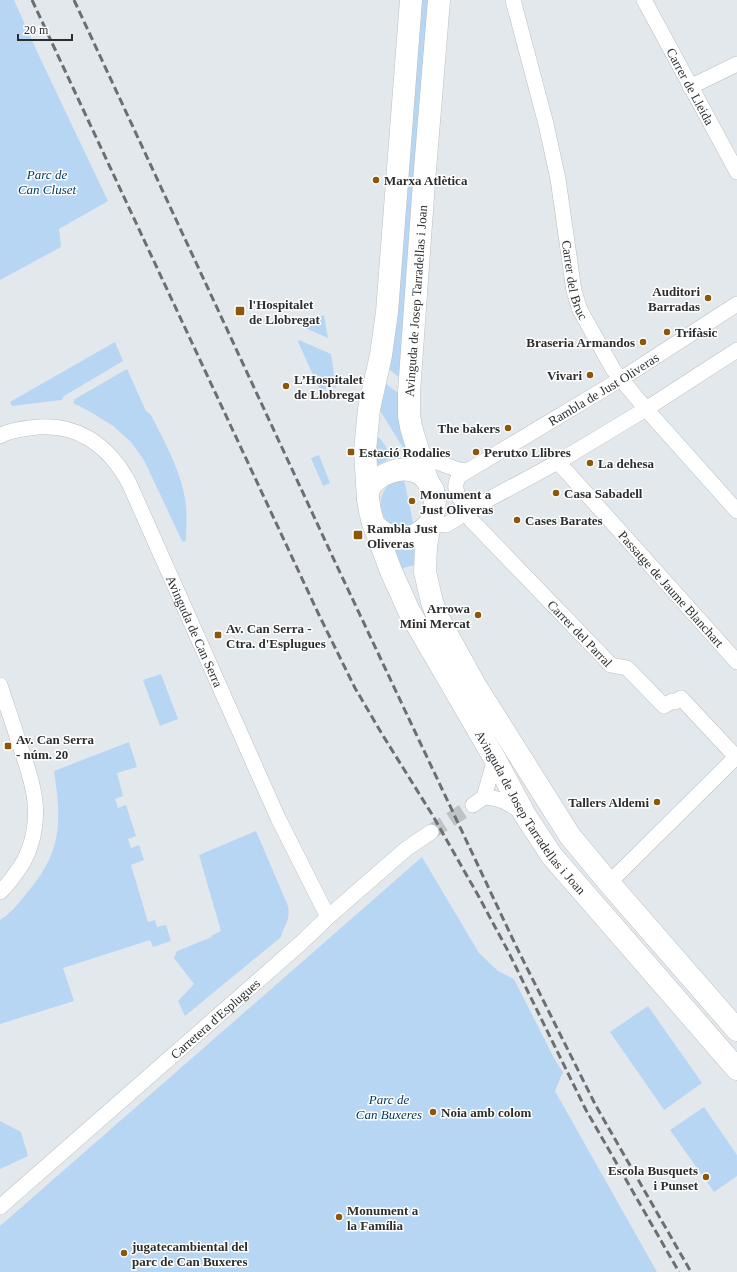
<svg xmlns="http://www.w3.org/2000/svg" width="737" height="1272" font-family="Georgia,serif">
  <rect width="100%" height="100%" fill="#e3e8ec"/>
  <path fill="#b7d6f4" d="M0,0H14L40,58L108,201L59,229L61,247L0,280Z
    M420,0H432L403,380L387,368Z
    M324,315L328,338L303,327V325Z
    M299,340L331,354L336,387L320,390L298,342Z
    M115,342L123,361L64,396L62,400L12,406L10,402Z
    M127,369L146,411L151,415C165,443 183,474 186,506C187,518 186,529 186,540L184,542L182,541L144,460L131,442L113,426L89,411L73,403L75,399Z
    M384,382L402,396L408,452L405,451L379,409Z
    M377,436C382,440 391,452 389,459L376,466L375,460Z
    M319,455L330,483L323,486L311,458Z
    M404,479L414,527C409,527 403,528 398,527C379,523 375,497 389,485C393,481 398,480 404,479Z
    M416,548L418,564L400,569L394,552L396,550H409Z
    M161,674L178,719L160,726L143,680Z
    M129,742L137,767L117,773L123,796L115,799L118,808L126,805L136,836L128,839L131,848L139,845L144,860L131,865L148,922L155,920L157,927L166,925L171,941L153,947L150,940L63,968L74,1001L0,1024V920C10,914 19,903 26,894C62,853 62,822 54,771Z
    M256,831L288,906C291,920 284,925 281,937L185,1016L178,1001L194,984L174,958L177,951L212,937L211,936L221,931L199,855Z
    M422,857L479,953L498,971L514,979L555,1060L563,1072L555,1091L657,1272H0V1226Z
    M648,1006L702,1083L664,1110L610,1032Z
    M704,1107L737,1155V1176L714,1192L670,1130Z
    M0,1121L21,1132L28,1156L0,1169Z"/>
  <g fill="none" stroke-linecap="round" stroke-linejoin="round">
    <path stroke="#bec3c6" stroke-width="15" stroke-dasharray="15 8" stroke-linecap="butt" d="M431,832L473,805"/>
    <defs>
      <g id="street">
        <path id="s1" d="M513,0L546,124L558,179L574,291L580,310L613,369L621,379L646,409L737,511"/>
        <path id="s2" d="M644,0L737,172"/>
        <path d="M690,87L737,64"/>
        <path id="s3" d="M0,436C8,431 20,429 30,428C75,421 108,444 129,483L278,818L328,917"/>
        <path d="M420,456L459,470L467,471"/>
        <path id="s4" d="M558,462L737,662"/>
        <path id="s5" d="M480,504C477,505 473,506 470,505C463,505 457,496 456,489C455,485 457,480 459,476L621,379L737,304"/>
        <path id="s6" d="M466,513L471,520L611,665L627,668L664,706L672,701L675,702L681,698L736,757"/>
        <path d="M430,523L446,525L480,504L558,462L646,409L737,350"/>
        <path d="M0,685C6,704 13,723 19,743C34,784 45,819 24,861C17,872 10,883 0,892"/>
        <path d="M484,797L495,759"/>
        <path d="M473,805L484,797C501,798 509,803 523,813"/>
        <path d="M609,883L737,756"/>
        <path id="s7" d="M0,1207L301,943L328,917L406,849L431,832"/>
      </g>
      <g id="secondary">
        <path id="s8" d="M411,0L387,312L381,355L369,409L365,451L368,499L370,511L373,523L391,571L409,611L495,759L525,815L552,856L737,1069"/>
        <path d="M439,0L424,182L409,392V415L411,427L427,480L433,490L435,500L434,512L430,523L426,546L425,572L432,602L438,618L475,685L570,836L609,883L737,1030"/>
        <path d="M368,499C368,496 368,492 369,489C377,474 401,465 417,472C421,474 424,477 427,480"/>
        <path d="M373,523C390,543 413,543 430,523"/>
      </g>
    </defs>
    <use href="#street" stroke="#bbbfc3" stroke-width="16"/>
    <use href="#secondary" stroke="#bbbfc3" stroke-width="23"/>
    <use href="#street" stroke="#fff" stroke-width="15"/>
    <use href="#secondary" stroke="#fff" stroke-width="22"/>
    <path stroke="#6c6f71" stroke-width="3" stroke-dasharray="8 4" stroke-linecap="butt" d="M32,0L319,615L355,688L382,734L433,816L479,897L508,951L586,1110L679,1272
      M74,0L336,564L516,946L596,1106L691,1272"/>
  </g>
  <g fill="#8d5709" stroke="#fff" stroke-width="1.5">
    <circle cx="376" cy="180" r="4"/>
    <circle cx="708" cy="298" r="4"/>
    <rect x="235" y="306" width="10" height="10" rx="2"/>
    <circle cx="667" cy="332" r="4"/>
    <circle cx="643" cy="342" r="4"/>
    <circle cx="590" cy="375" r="4"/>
    <circle cx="286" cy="386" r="4"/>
    <circle cx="508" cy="428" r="4"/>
    <rect x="347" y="448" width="8" height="8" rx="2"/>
    <circle cx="476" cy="452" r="4"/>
    <circle cx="590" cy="463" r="4"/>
    <circle cx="556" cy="493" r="4"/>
    <circle cx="412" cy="501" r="4"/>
    <circle cx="517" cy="520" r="4"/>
    <rect x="353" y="530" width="10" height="10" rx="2"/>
    <circle cx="478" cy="615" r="4"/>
    <rect x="214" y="631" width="8" height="8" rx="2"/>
    <rect x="4" y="742" width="8" height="8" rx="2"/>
    <circle cx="657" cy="802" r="4"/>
    <circle cx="433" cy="1112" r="4"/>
    <circle cx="706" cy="1177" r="4"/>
    <circle cx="339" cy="1217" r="4"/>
    <circle cx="124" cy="1253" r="4"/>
  </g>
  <g text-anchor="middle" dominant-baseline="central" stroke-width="3" stroke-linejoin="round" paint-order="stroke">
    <g font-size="13" fill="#2b2d2e" stroke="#fff">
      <text stroke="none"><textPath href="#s2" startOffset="98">Carrer de Lleida</textPath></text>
      <text stroke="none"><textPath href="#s1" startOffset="287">Carrer del Bruc</textPath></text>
      <text transform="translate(416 301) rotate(-86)">Avinguda de Josep Tarradellas i Joan</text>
      <text stroke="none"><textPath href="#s5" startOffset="215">Rambla de Just Oliveras</textPath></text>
      <text stroke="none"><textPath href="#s4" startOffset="170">Passatge de Jaume Blanchart</textPath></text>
      <text stroke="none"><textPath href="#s3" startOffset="315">Avinguda de Can Serra</textPath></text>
      <text stroke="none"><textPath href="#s6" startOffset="166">Carrer del Parral</textPath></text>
      <text stroke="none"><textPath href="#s8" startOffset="857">Avinguda de Josep Tarradellas i Joan</textPath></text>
      <text stroke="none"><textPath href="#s7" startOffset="286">Carretera d'Esplugues</textPath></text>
    </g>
    <g font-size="13" font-style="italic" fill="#023961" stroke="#fff">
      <text x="47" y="174">Parc de<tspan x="47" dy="15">Can Cluset</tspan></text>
      <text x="389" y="1099">Parc de<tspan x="389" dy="15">Can Buxeres</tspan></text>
    </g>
    <g font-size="13" font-weight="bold" fill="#2b2d2e" stroke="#fff" text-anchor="start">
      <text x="384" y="180">Marxa Atlètica</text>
      <text x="700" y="291" text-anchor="end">Auditori<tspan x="700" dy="15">Barradas</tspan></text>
      <text x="249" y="304">l'Hospitalet<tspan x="249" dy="15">de Llobregat</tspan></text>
      <text x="675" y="332">Trifàsic</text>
      <text x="635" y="342" text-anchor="end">Braseria Armandos</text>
      <text x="582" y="375" text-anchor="end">Vivari</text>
      <text x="294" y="379">L’Hospitalet<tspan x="294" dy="15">de Llobregat</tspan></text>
      <text x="500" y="428" text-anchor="end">The bakers</text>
      <text x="359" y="452">Estació Rodalies</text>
      <text x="484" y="452">Perutxo Llibres</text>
      <text x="598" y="463">La dehesa</text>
      <text x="564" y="493">Casa Sabadell</text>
      <text x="420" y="494">Monument a<tspan x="420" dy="15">Just Oliveras</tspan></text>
      <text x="525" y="520">Cases Barates</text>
      <text x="367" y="528">Rambla Just<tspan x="367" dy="15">Oliveras</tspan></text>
      <text x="470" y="608" text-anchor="end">Arrowa<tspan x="470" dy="15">Mini Mercat</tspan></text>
      <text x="226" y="628">Av. Can Serra -<tspan x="226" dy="15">Ctra. d'Esplugues</tspan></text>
      <text x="16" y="739">Av. Can Serra<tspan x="16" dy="15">- núm. 20</tspan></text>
      <text x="649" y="802" text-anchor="end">Tallers Aldemi</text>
      <text x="441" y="1112">Noia amb colom</text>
      <text x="698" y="1170" text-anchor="end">Escola Busquets<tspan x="698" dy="15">i Punset</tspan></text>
      <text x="347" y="1210">Monument a<tspan x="347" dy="15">la Família</tspan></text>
      <text x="132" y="1246">jugatecambiental del<tspan x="132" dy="15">parc de Can Buxeres</tspan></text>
    </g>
  </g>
  <path d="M18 34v6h54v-6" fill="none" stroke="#2b2d2e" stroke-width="2"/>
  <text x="24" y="34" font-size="12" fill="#2b2d2e" stroke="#ffffff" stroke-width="3" paint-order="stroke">20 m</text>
</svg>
